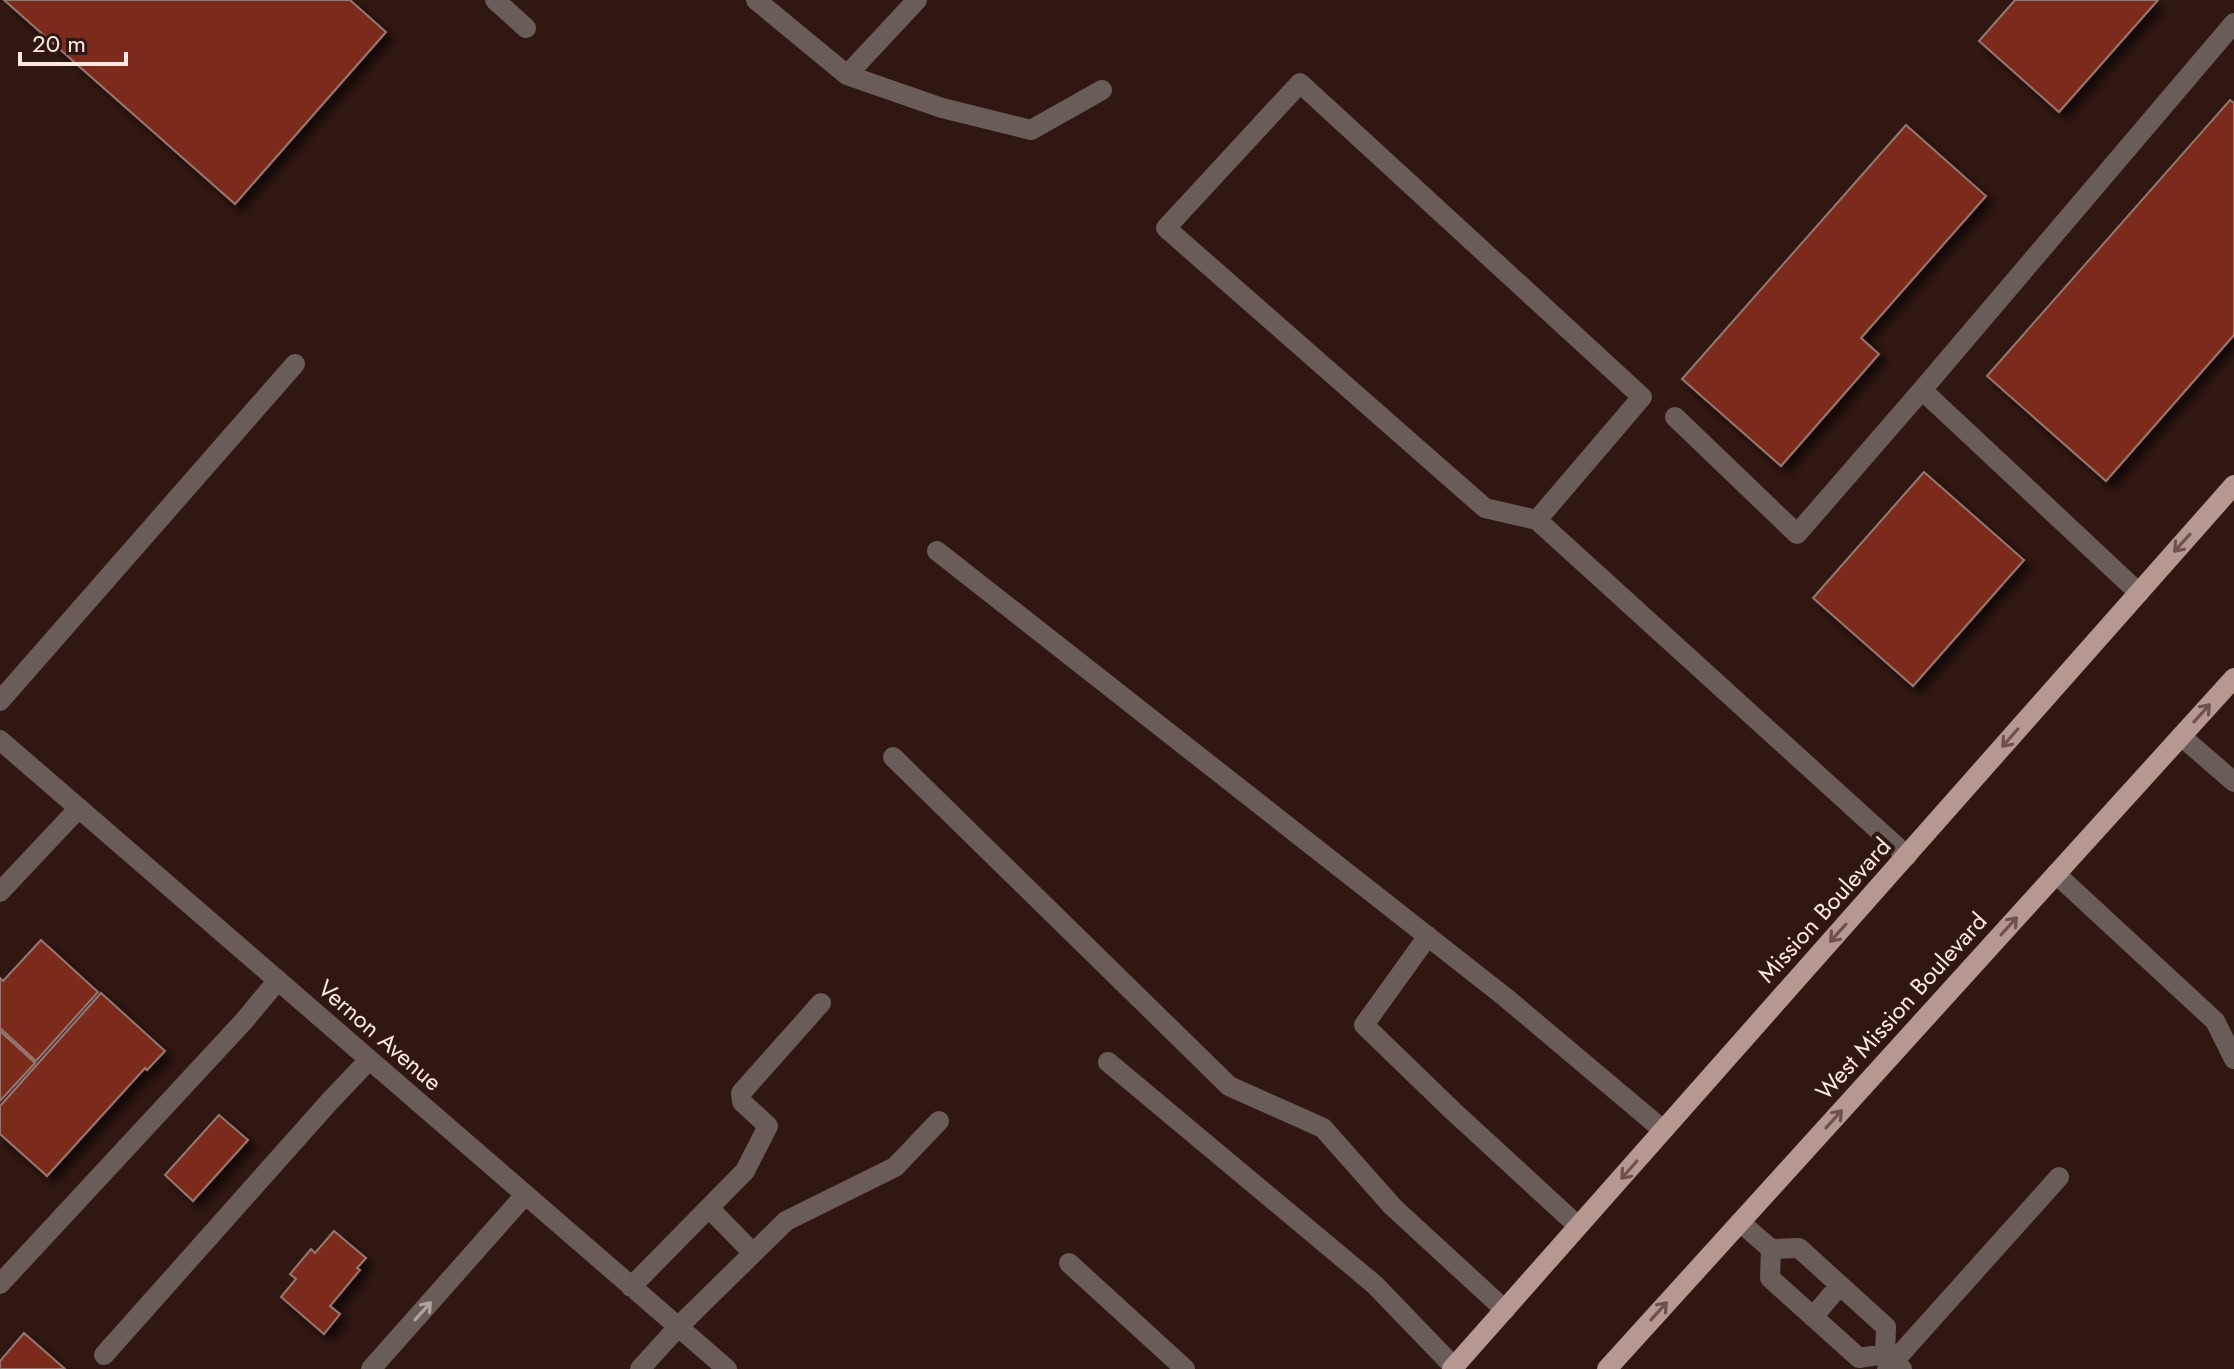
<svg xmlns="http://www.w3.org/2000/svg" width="2234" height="1369" font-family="Jost,sans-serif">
  <defs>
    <filter id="shadow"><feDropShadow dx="7" dy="7" stdDeviation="4" flood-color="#0009"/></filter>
  </defs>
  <rect width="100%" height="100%" fill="#311712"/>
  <path fill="#7b2c1d" stroke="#97766f" stroke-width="2" filter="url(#shadow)" d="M4,0H350L386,32L235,204Z
    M2015,0H2158L2059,112L1979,41Z
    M2230,100L2234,103V335L2106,481L1987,376Z
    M1906,125L1986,196L1861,338L1879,354L1781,466L1682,379Z
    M1924,472L2024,560L1913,686L1813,598Z
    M41,940L98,992L36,1061L0,1028V978L3,981Z
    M101,993L165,1051L147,1070L145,1068L47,1176L0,1134V1106Z
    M0,1031L35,1063L0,1101Z
    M219,1115L248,1140L193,1201L165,1175Z
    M334,1231L366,1258L357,1268L360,1270L330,1306L340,1314L324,1334L281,1297L296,1279L290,1274L311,1249L315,1253Z
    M24,1333L65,1369H0V1361Z"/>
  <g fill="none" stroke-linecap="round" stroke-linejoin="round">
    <path stroke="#6a5c58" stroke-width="20" d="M495,0L526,28
      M756,0L847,75L917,0
      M847,75L942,108L1031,130L1102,90
      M1675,417L1797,534L1922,390
      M1537,520L1642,397L1300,83L1166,228L1485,508L1537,520L1907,856
      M937,551L1505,997L1663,1130
      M2139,593L1922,390L2234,23
      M0,701L295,364
      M2181,736L2234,782
      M0,740L727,1369
      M893,757L1229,1086L1323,1128L1393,1207L1505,1310
      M2056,874L2215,1021L2234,1059
      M0,892L79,808
      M1428,936L1364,1025L1453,1111L1578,1226
      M1108,1062L1375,1285L1454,1367
      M709,1208L753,1253
      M1740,1222L1771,1249L1799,1248L1886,1327L1885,1354L1902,1369
      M1771,1249L1770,1278L1859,1358L1885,1354
      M1069,1263L1185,1369
      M0,1284L244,1021L278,980
      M631,1287L745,1171L768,1126L742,1102L741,1093L821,1003
      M1813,1317L1840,1285
      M104,1355L330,1101L369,1060
      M371,1369L525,1195
      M640,1369L678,1327L786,1221L895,1167L939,1121
      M1887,1369L2059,1177"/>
    <path stroke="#b69892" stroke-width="20" d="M1452,1369L2234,485
      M1607,1369L2234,678"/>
  </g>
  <defs><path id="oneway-shaft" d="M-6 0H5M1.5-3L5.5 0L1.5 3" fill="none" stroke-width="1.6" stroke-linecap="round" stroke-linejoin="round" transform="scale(2)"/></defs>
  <g stroke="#6d514c">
    <use href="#oneway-shaft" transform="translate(2182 543) rotate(132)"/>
    <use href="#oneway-shaft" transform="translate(2202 713) rotate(-48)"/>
    <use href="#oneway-shaft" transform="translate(2010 738) rotate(131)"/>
    <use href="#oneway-shaft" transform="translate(2009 926) rotate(-48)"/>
    <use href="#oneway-shaft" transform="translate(1838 933) rotate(132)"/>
    <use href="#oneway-shaft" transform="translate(1834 1119) rotate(-48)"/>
    <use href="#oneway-shaft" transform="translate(1629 1170) rotate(131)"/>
    <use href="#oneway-shaft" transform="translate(1659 1311) rotate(-48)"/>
  </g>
  <use stroke="#b2a29e" href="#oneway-shaft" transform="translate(423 1311) rotate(-48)"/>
  <g text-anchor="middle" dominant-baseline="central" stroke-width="8" stroke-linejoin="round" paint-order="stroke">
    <g font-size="24" fill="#fbe8e3" stroke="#311712">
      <text transform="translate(1824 910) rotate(-48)">Mission Boulevard</text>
      <text transform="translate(1901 1006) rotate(-48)">West Mission Boulevard</text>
      <text transform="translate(380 1035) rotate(41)">Vernon Avenue</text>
    </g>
  </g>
  <path d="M20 52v12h106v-12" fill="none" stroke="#fbe8e3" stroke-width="4"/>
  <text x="32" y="52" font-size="24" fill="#fbe8e3" stroke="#311712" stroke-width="6" paint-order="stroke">20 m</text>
</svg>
